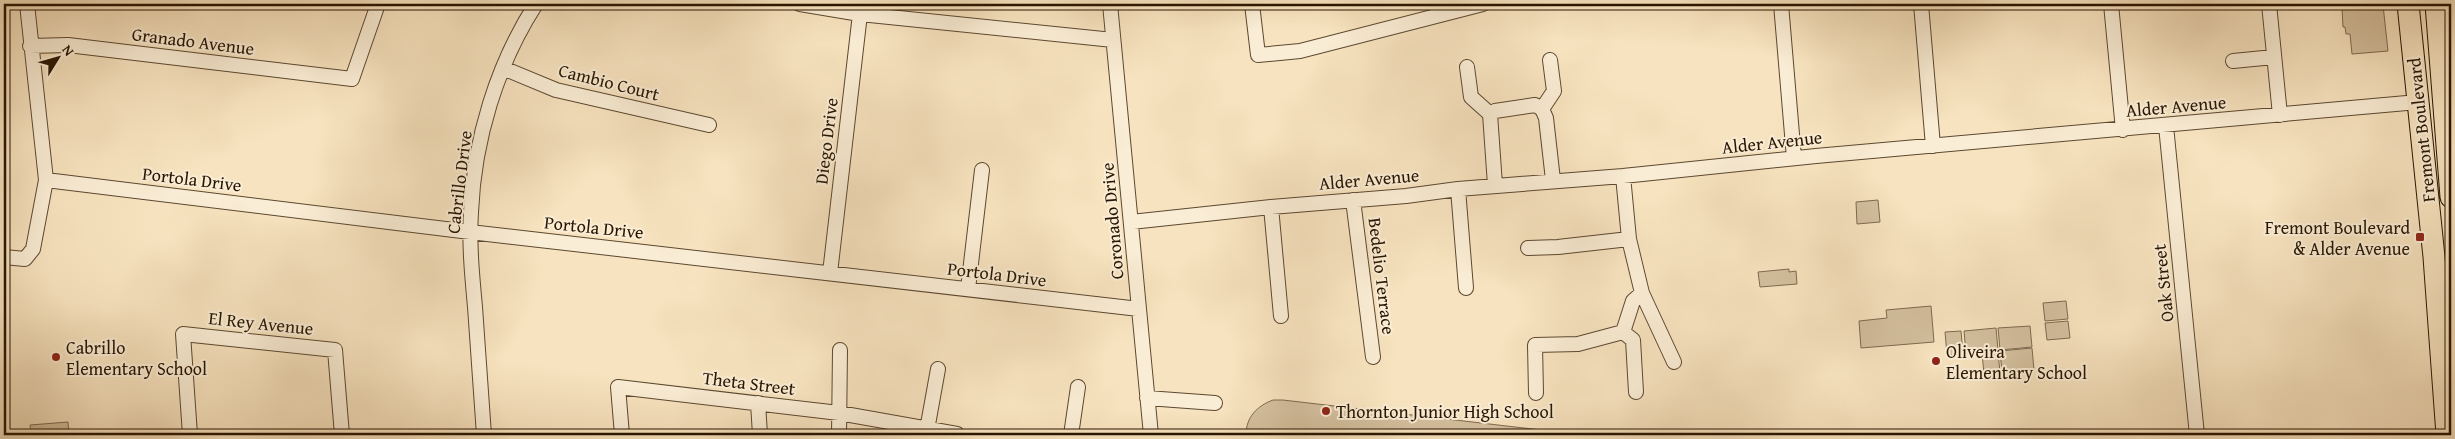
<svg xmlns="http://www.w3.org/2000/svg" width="2455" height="439" font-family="'Gentium Book Plus',serif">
  <rect width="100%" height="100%" fill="#f7e3bf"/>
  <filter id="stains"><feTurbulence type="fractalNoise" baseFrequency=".004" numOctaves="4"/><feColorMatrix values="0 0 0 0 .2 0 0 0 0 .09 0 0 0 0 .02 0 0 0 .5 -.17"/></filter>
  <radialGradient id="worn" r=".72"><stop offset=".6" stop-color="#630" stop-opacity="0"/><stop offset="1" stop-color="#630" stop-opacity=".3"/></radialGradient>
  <path fill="#d4c09f" stroke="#7e6a50" d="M2383,5L2388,51L2352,54L2350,34H2346L2345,27H2343L2342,8Z
    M1878,200L1880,222L1857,224L1856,202Z
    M1789,269V272L1796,271L1797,284L1760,287L1758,272Z
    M2066,301L2068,319L2045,321L2043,303Z
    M1931,306L1934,342L1861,348L1859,321L1887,318L1886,310Z
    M2068,321L2070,338L2047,340L2045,323Z
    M2030,326L2032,347L2000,350L1998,328Z
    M1996,328L1998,350L1966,353L1964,331Z
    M1961,331L1963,354L1947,355L1945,332Z
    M2032,348L2034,370L2002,373L2000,351Z
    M1998,351L2000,373L1984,374L1982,353Z
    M1273,400H1283L1584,435H1246C1246,417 1257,406 1273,400Z
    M68,422L69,435H31L30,425Z"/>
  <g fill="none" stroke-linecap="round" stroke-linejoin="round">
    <defs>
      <path id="street" d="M800,4L860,14L1113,40
        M1110,4L1151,435
        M1252,4L1258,55L1300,51L1483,4
        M1781,4L1794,158
        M1921,4L1933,146
        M2111,4L2123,130
        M2269,4L2280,115
        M30,46L68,45L352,79L378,4
        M2233,61L2274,57
        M1467,67L1471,97L1490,114
        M503,68L556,90L709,125
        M1542,109L1554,91L1550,60
        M2166,126L2197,435
        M1623,176L1629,239L1642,293L1674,362
        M46,180L470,232L1139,309
        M1495,185L1490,114L1495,111L1535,105L1542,109L1546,118L1553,180
        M1458,189L1466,288
        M1353,200L1373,357
        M1271,207L1281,316
        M1131,222L1271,207L1406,196L1458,189L1623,176L1816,156L2418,102
        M1528,248L1558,247L1629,239
        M4,257L25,259L33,249L46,180L27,4
        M830,273L860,14
        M968,289L982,170
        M1623,332L1633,340L1636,392
        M1536,393L1535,345L1578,344L1623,332L1633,301L1642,293
        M1147,398L1215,403
        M758,403L760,435
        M927,430L938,369
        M190,435L183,334L335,350L342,435
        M484,435C481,392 478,349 475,307C472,275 469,243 471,212C474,140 497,64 536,4
        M622,435L618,387L839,413L957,434
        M839,435L840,350
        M1071,435L1078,387"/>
      <path id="primary" d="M2408,4L2434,257L2447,435
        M2436,4L2451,197"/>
    </defs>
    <use href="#street" stroke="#5c4830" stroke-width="16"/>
    <use href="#primary" stroke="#281501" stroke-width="23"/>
    <use href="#street" stroke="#faedd5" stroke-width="14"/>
    <use href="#primary" stroke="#f7e3bf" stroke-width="21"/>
  </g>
  <g fill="#8f2418" stroke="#faedd5" stroke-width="2">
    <rect x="2415" y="232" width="10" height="10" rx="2.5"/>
    <circle cx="56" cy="357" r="5"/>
    <circle cx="1936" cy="361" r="5"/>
    <circle cx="1326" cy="411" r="5"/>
  </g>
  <g text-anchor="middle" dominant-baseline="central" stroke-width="4" stroke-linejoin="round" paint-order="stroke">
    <g font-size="18" fill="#281501" stroke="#faedd5">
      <text transform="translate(193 41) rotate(7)">Granado Avenue</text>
      <text transform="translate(609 82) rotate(14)">Cambio Court</text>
      <text transform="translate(2176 106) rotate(-5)">Alder Avenue</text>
      <text transform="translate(2421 130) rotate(-96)">Fremont Boulevard</text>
      <text transform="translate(826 141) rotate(-83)">Diego Drive</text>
      <text transform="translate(1772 142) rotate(-6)">Alder Avenue</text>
      <text transform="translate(192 179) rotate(7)">Portola Drive</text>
      <text transform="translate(1369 179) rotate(-5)">Alder Avenue</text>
      <text transform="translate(459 182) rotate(-83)">Cabrillo Drive</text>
      <text transform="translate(1112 221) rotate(-95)">Coronado Drive</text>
      <text transform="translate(594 227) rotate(6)">Portola Drive</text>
      <text transform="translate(997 274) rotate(7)">Portola Drive</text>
      <text transform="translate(1382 276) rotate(83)">Bedelio Terrace</text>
      <text transform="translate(2163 283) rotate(-96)">Oak Street</text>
      <text transform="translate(261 323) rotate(6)">El Rey Avenue</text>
      <text transform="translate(749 383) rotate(7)">Theta Street</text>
    </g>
    <g font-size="18" fill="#281501" stroke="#faedd5" text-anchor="start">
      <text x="2410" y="227" text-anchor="end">Fremont Boulevard<tspan x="2410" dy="21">&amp; Alder Avenue</tspan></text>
      <text x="66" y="347">Cabrillo<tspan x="66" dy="21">Elementary School</tspan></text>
      <text x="1946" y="351">Oliveira<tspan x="1946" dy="21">Elementary School</tspan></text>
      <text x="1336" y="411">Thornton Junior High School</text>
    </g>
  </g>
  <rect width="2455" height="439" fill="none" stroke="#f7e3bf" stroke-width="20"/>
  <rect x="5" y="5" width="2445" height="429" fill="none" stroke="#281501" stroke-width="2.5"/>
  <rect x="10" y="10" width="2435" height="419" fill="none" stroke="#281501"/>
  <g transform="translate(58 58) rotate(53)" stroke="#faedd5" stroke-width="4" paint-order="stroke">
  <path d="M0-4L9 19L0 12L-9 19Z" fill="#281501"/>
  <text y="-8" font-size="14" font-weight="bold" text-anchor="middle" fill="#281501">N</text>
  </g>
  <rect width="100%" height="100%" filter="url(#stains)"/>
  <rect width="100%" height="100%" fill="url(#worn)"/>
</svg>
